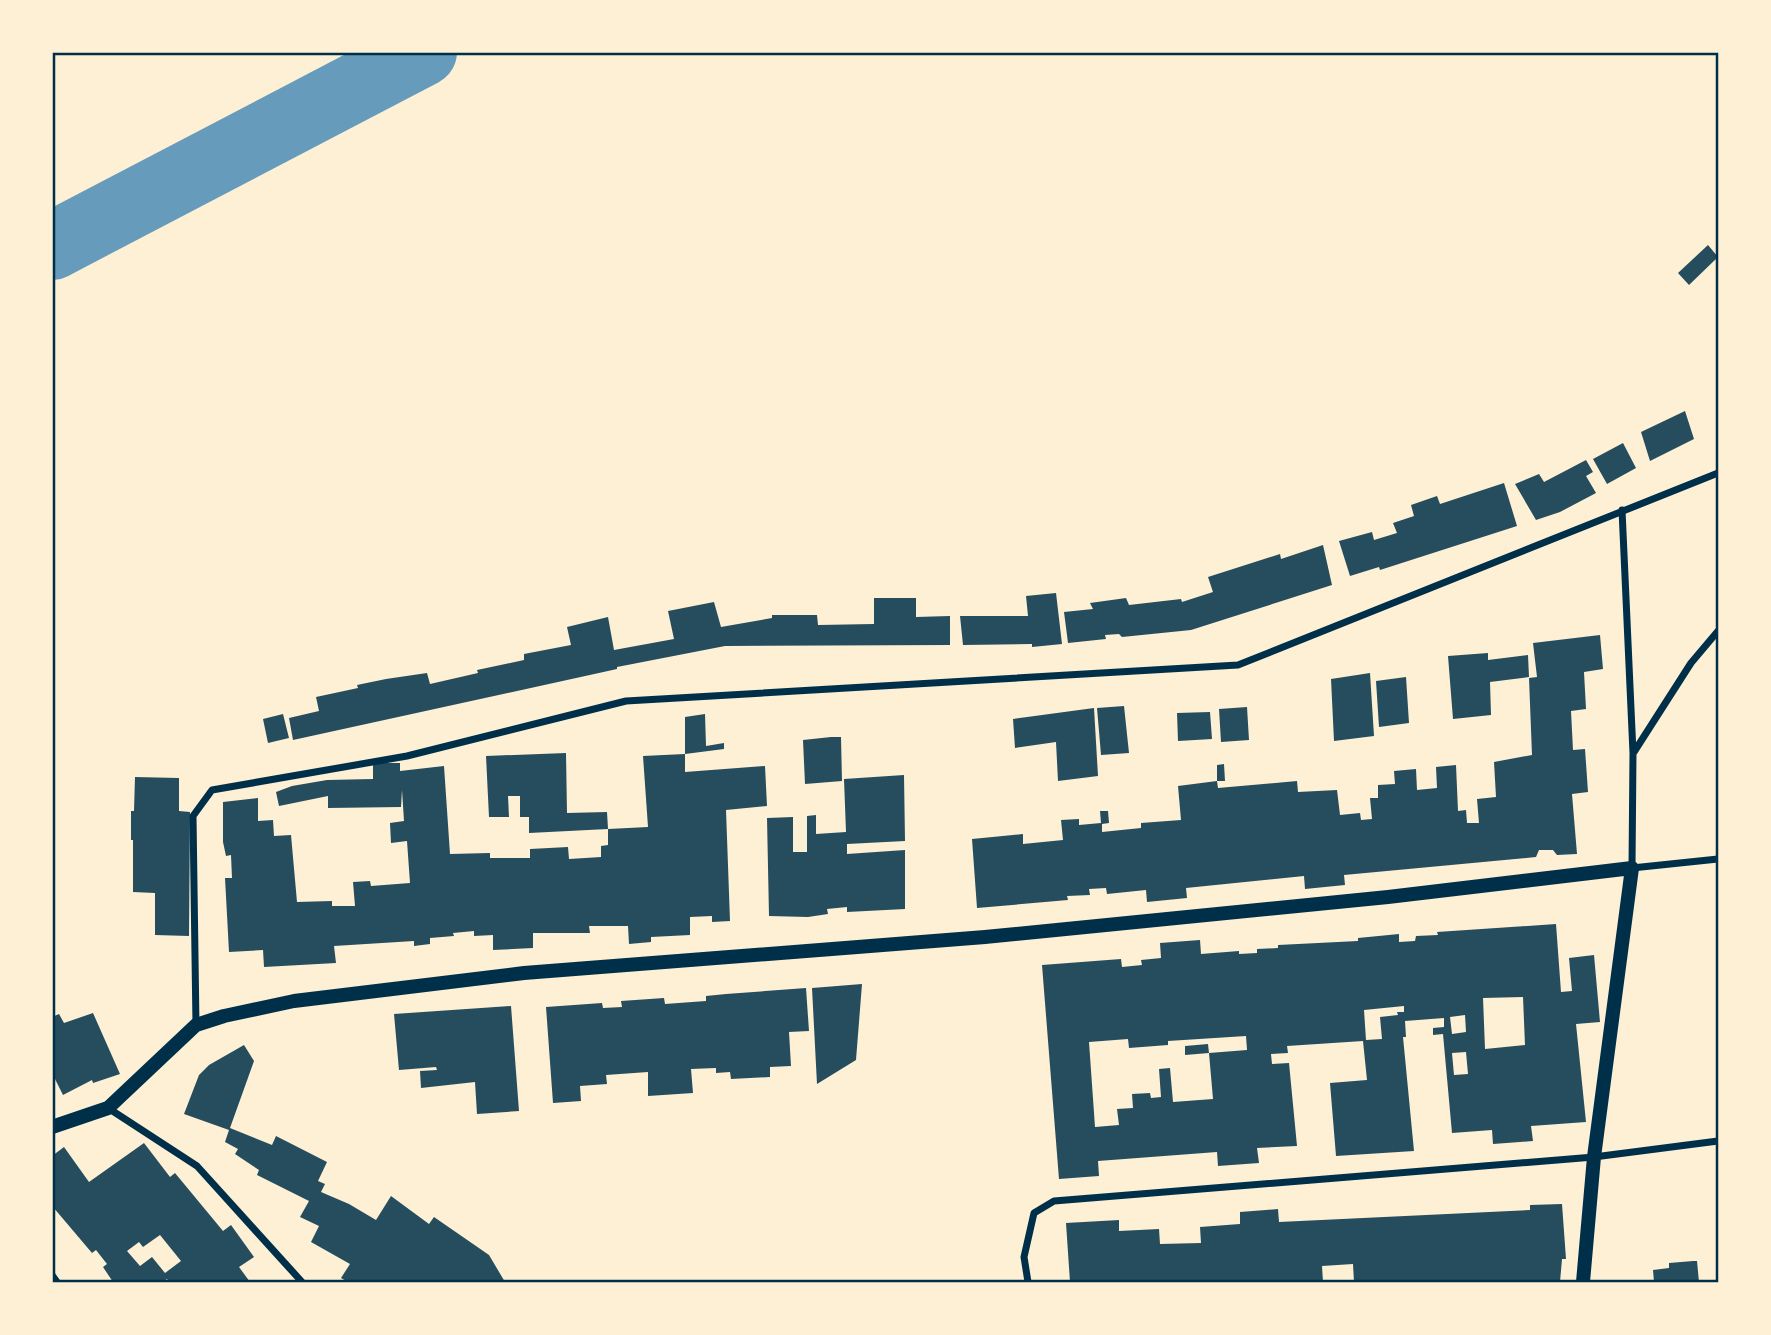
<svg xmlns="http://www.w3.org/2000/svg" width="1771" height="1335" font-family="Helvetica,sans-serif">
  <rect width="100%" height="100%" fill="#fdf0d5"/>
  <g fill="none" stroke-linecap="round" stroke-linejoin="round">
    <path stroke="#669bbc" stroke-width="68" d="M52,246L423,52"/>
  </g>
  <path fill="#264d5e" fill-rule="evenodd" d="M1708,245L1718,257L1689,285L1678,273Z
    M1685,411L1694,439L1650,461L1641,432Z
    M1623,443L1636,468L1607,484L1593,459Z
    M1586,460L1593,472L1586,476L1596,493L1560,512L1536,520L1515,484L1539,474L1544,482Z
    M1504,483L1517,526L1380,570L1379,567L1350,576L1339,541L1372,532L1374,540L1397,533L1393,523L1414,516L1411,505L1437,496L1440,504Z
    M1323,545L1332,585L1191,630L1122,637L1119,634L1105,635L1106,639L1068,643L1064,612L1093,609L1090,603L1126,598L1129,605L1181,599L1182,602L1213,592L1208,577L1280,554L1281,559Z
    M1056,593L1062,644L1032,647V644L963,645L960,616H1028L1026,596Z
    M874,598H916V617L950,616V645L725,646L617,667V669L293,740L289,718L319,711L316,697L358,688L357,685L386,679L427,673L430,684L478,673L477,670L524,660V654L571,645L567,627L608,617L614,650L674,639L668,611L714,602L721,627L772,618V615H817L818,625L874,624Z
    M1600,635L1603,669L1584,672L1586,709L1571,711L1573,750L1585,749L1588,792L1572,794L1577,854L1557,855L1553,850H1539L1536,857L1344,875L1345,885L1305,889L1304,876L1186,888L1187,898L1147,902L1146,890L1107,894L1106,888L1089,889L1090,895L1067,896L1068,900L977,908L972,839L1023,834V844L1063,840L1061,820L1079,819V825L1101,823L1100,811H1108L1109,823L1102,824V832L1141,828V823L1181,820L1178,786L1217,781L1218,788L1297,781L1298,792L1337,790L1340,815L1360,813L1361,820L1372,819L1370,798H1378V785L1395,784L1394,771L1416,769L1417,790L1437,788L1436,767L1456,765L1458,811L1466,810L1467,823H1479L1477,799L1496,797L1494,762L1532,755L1529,678L1537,677L1533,643Z
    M1488,653V660L1528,655L1529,677L1490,682L1491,715L1453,719L1448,656Z
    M1370,673L1374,736L1334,741L1331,679Z
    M1406,677L1409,723L1379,727L1376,681Z
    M1124,706L1129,753L1101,755L1097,708Z
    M1247,707L1249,740L1221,742L1219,709Z
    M1094,708L1098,776L1058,781L1056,742L1015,748L1013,719Z
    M1210,712L1212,739L1178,741L1177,713Z
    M283,714L289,738L268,743L263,719Z
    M705,714L706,746L724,743V749L685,754V772L765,766L767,806L726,810L730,921L712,922V916L690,917V935L651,937V942L629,944L628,926H589L590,933H533V948L493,950V935L474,936V931L453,933L454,936L430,938V944L414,946V941L334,946L336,963L264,967L263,950L229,952L225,878H232L231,855L226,856L223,842V802L258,798V821L273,820L274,836L291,835L297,902L332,901V906H355L353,882L370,881L371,886L410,883L407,841L391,843L390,823L404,821L402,790L401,807L328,808V796L279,806L276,792L292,786L327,780L373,779V763H400V771L444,766L450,854L490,853V858H530V849L568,847L569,859L601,857V846L608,845V829L648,827L643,756L685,754V717Z
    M831,737H841L842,781L805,784L803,740Z
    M566,753L567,813L607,812L608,829L529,833V817H520V796H508L509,817H489L486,756Z
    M1224,764L1225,781H1217V765Z
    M904,775L905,841L847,844V854L905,850V909L847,912V907L827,909L828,914L808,917L769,916L767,818L793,817V852H807V816L816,815V834L846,832L844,779Z
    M135,777L179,778V811L190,812L189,936L155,935V893L133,892V840H131V811H134Z
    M1556,924L1561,992L1572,991L1569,958L1594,955L1600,1022L1576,1024L1586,1122L1531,1126L1533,1141L1520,1142L1493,1144L1492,1130L1452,1133L1443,1034L1433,1035V1028L1444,1027V1018L1405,1021L1406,1037H1403L1414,1151L1336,1156L1330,1083L1367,1080L1363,1041L1287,1046L1288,1053L1271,1054L1272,1064L1289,1063L1297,1146L1257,1148L1259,1163L1218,1166L1217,1152L1098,1161L1099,1176L1059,1179L1042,965L1121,959L1122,967L1142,965L1141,960L1161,958L1160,943L1200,940L1201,954L1239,951V954L1257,953V949L1278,948V945L1358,941V938L1399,934V942L1415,941L1416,936L1438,935L1437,932ZM1523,997L1525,1045L1485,1049L1483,998ZM1404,1006V1012H1397L1398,1015L1380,1017L1382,1039L1366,1040L1364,1010ZM1465,1015L1466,1032L1452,1034L1450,1017ZM1246,1036L1247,1050L1209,1053L1213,1099L1173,1102L1170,1068L1159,1069L1161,1097L1151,1098L1150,1093L1132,1094L1133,1108L1117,1109L1119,1125L1095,1127L1089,1042L1128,1039L1129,1048L1168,1045V1041ZM1466,1052L1468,1074L1454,1075L1452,1053Z
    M862,984L856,1060L817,1084L812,988Z
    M806,988L809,1031L789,1032L791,1066L770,1067V1077L731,1079L730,1072L716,1073V1068L691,1069L693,1093L648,1096V1072L606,1075L607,1084L580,1086L581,1101L553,1103L546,1007L602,1003L603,1008L622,1007L621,1001L664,998L665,1004L706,1001V996L726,994Z
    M511,1006L519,1111L477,1114L475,1082L421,1088L420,1071L437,1070L436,1067L399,1070L394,1014Z
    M93,1013L120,1074L93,1083L92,1080L63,1095L52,1073V1017L59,1014L64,1023Z
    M1208,1044L1209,1053L1185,1055V1046Z
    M244,1045L254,1061L230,1128L272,1145L276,1136L327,1162L318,1181L325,1184L321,1192L349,1204L376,1220L391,1196L429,1224L434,1217L489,1255L505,1282H348L341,1278L350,1264L311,1242L319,1226L300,1217L309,1201L257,1175L259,1170L235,1154L238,1149L225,1142L229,1130L184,1114L199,1075L209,1065Z
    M144,1143L170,1177L175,1173L223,1231L231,1225L254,1257L239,1267L250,1282H169L167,1279L162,1282H113L103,1267L107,1264L96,1250L92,1253L53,1207L52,1156L64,1147L89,1182ZM160,1235L181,1261L165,1273L152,1257L140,1266L127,1251L139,1242L143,1247Z
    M1562,1204L1566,1259H1562L1560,1282H1354L1353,1264L1322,1266L1323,1282H1070L1066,1223L1119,1220V1231L1159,1229L1160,1244L1201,1243L1200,1227L1240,1224V1212L1278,1209L1279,1222L1530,1210V1205Z
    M1693,1261H1697L1699,1282H1654L1653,1270L1669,1268V1263Z"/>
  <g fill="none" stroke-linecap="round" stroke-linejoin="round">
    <path stroke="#003049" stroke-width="7" d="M1622,510L1633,753L1632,868L1718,859
      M1634,752L1691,663L1718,631
      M196,1025L193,816L212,790L407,756L626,701L1238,665L1718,473
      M108,1108L197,1166L302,1282
      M52,1275L57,1282
      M1028,1282L1024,1257L1034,1213L1054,1201L1594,1157L1718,1141"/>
    <path stroke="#003049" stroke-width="14" d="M52,1127L108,1108L196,1025L224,1016L294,1001L524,973L985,937L1388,897L1632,868L1594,1157L1583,1282"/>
  </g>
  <rect width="1771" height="1335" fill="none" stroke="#fdf0d5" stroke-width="108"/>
  <rect x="54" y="54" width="1663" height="1227" fill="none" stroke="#003049" stroke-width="2.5"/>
</svg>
